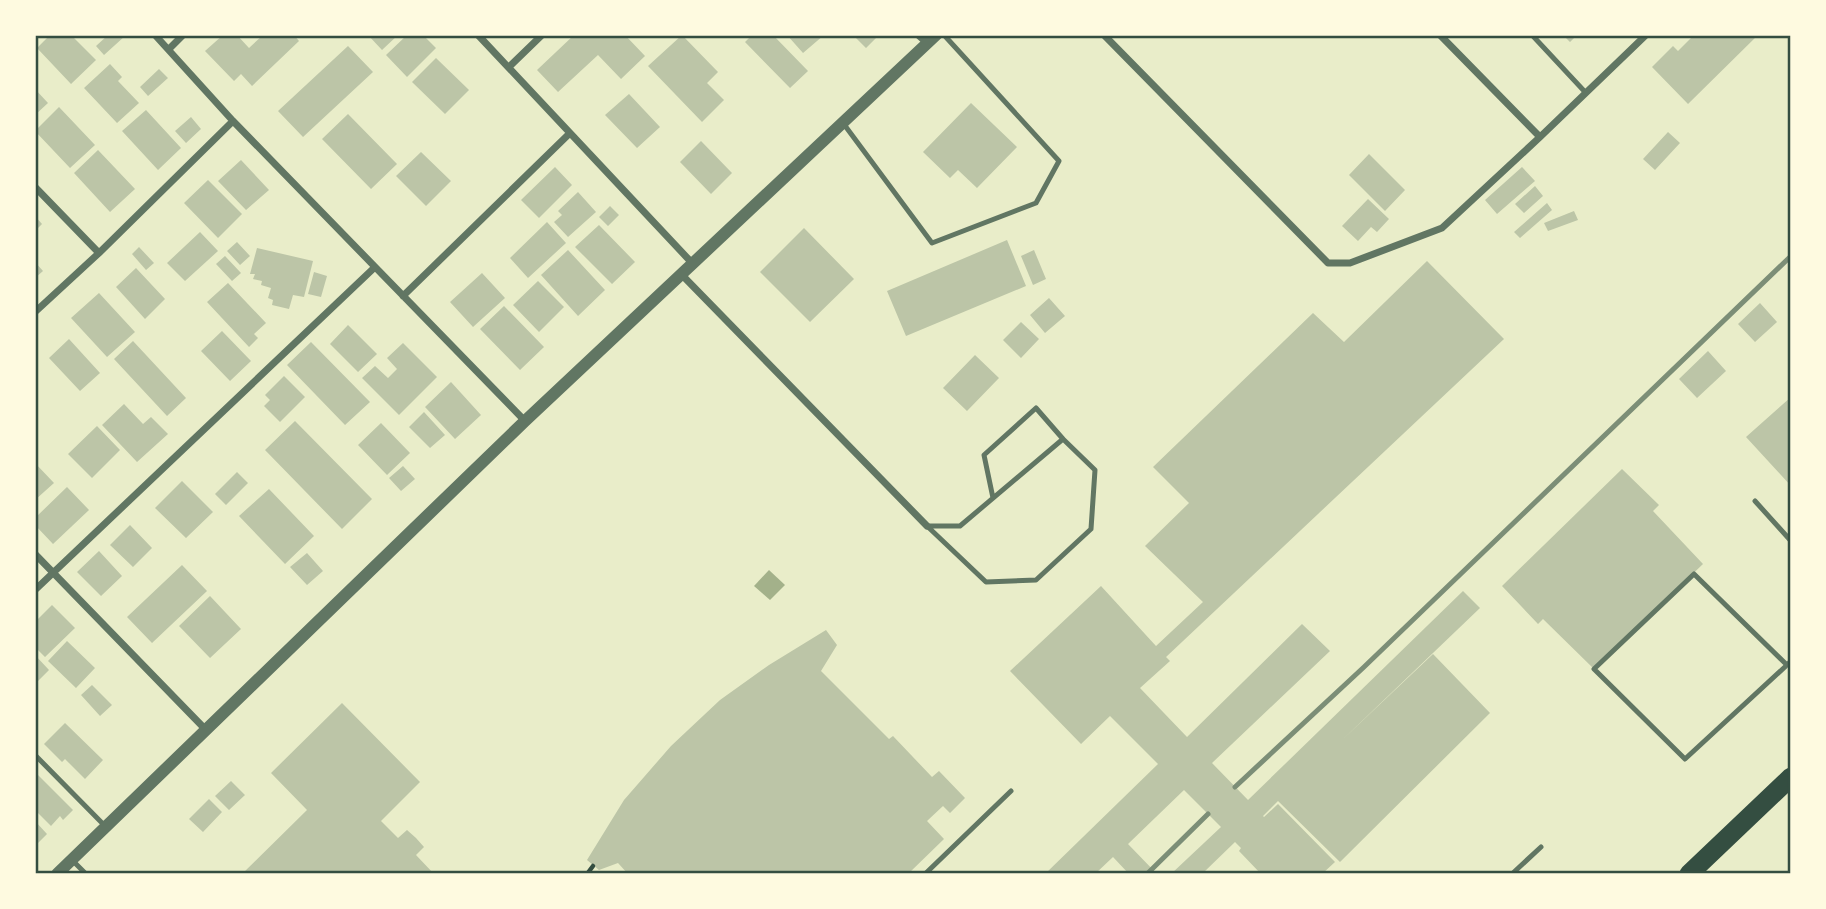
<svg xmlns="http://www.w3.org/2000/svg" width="1826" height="909" font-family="'Archivo Narrow',sans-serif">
  <rect width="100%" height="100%" fill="#e9edc9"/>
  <path fill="#a3b18a" d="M769,570L785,585L770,600L754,586Z"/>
  <path fill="#bcc5a7" d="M50,35H71L96,60L71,84L37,48Z
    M108,35L125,36L104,55L96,46Z
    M223,35H237L249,48L263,35H294L299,41L252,86L241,74L234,81L205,51Z
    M368,35H398L382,50Z
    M407,35H423L436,48L407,77L386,55Z
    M574,35H625L645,56L621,79L598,55L558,92L537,70Z
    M682,35L718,72L707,83L724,100L702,122L648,66Z
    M752,35H773L808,71L790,88L745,42Z
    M787,35H824L803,53Z
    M853,35H879L866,48Z
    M1563,35H1577L1570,42Z
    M1694,35H1758L1688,104L1652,67L1673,46L1678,51Z
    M348,46L373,72L303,137L278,111Z
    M436,58L469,90L445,114L412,82Z
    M110,64L122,77L118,81L139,103L117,123L84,88Z
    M159,69L168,78L148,96L140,87Z
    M35,89L48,103L35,115Z
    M629,94L660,127L637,148L605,115Z
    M971,103L1017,147L977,188L958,170L950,178L923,152Z
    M59,107L95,145L70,168L35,131Z
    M146,110L181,148L158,170L122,131Z
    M348,114L397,164L371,189L322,139Z
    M191,117L201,129L186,143L175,131Z
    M1668,132L1680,143L1655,170L1643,159Z
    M701,141L732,173L711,194L680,162Z
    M98,150L135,189L110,212L74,173Z
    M421,152L451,181L426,206L396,176Z
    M1369,154L1405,190L1385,211L1349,175Z
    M241,160L269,190L246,210L218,181Z
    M555,167L572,185L539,218L521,200Z
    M1522,167L1535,181L1497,214L1485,200Z
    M208,180L242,214L218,238L184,203Z
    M1535,186L1543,196L1524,213L1515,204Z
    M578,192L596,212L568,237L554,222L562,215L558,211Z
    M1368,199L1389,219L1377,232L1371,227L1358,241L1342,226Z
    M1547,203L1552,210L1520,238L1514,232Z
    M610,206L619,215L608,226L599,217Z
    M1574,211L1578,220L1548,231L1544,223Z
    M35,216L42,224L35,231Z
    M547,222L566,243L528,278L510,258Z
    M599,225L635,262L612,284L575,247Z
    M804,228L854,279L810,322L760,272Z
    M200,232L218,251L185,281L167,263Z
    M1007,240L1026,286L906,336L887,291Z
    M237,242L250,256L240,265L227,251Z
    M139,247L154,263L146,270L132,254Z
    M257,248L313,261L304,297L293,295L289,309L272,305L273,300L268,298L271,288L261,285L262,281L253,279L255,274H250Z
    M568,250L605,290L578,316L541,275Z
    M1034,250L1046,279L1033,285L1021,256Z
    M225,256L241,273L232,281L216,264Z
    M1427,261L1504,339L1166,657L1170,661L1140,688L1187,737L1302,624L1330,651L1212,763L1248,800L1463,591L1480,608L1340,742L1433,654L1490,713L1340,862L1278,801L1263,816L1264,817L1278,804L1335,862L1322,874H1261L1239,851L1241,848L1235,842L1202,874H1171L1221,827L1184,790L1128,844L1157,874H1129L1113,857L1095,874H1045L1158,764L1110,716L1081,744L1010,671L1101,586L1156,646L1203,602L1145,546L1189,503L1153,467L1313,313L1344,342Z
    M35,262L43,271L35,278Z
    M136,268L165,299L145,319L116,287Z
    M314,272L327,276L321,297L308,294Z
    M482,273L505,298L473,327L450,302Z
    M538,281L564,307L539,332L513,305Z
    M228,283L266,323L254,334L258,338L249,347L207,302Z
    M99,293L135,332L107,357L71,318Z
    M1049,298L1065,316L1045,333L1030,315Z
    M1760,303L1777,322L1755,342L1738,324Z
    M504,306L544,347L520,370L480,329Z
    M1021,322L1039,339L1021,358L1003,340Z
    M348,325L377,354L358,372L330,344Z
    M222,331L251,361L230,381L201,351Z
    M69,339L100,373L80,391L49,358Z
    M133,341L186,398L167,416L114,359Z
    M311,342L370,402L345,425L287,365Z
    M403,343L437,377L399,415L362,378L375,366L388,378L397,369L387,358Z
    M1708,351L1726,371L1697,398L1679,379Z
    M975,355L999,378L967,411L943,388Z
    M284,376L305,397L280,422L264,406L270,400L265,395Z
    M451,382L481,415L455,439L425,407Z
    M1791,397V486L1746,437Z
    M124,404L143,424L151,417L168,434L137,462L102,425Z
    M424,412L445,435L430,448L409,427Z
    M295,421L372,499L342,529L265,450Z
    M381,423L410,453L387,475L358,445Z
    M97,426L120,450L92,478L68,454Z
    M35,463L54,483L35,500Z
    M403,466L415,479L401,491L389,478Z
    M1622,469L1659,505L1653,511L1703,564L1594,669L1543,619L1538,624L1502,586Z
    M237,472L248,483L226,505L215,494Z
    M182,481L213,512L186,538L155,508Z
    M67,487L89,510L53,544L35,525V518Z
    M269,489L314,536L285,564L239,516Z
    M130,525L152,548L133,567L110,545Z
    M99,551L122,576L101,596L77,572Z
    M307,553L323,571L307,585L290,567Z
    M182,565L207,591L152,643L127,617Z
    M210,596L241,629L210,658L179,626Z
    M52,605L75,628L45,657L35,647V622Z
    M826,630L837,645L821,671L889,739L893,736L932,777L939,771L965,798L950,813L943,806L927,821L944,839L908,874H628L618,863L599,870L587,860L624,800L671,746L720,700L769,665Z
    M67,641L95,668L76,688L48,661Z
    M35,655L49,670L35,684Z
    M92,685L112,705L100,716L81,695Z
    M342,703L420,782L381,821L398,838L407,830L416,838L424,847L416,855L434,874H242L307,810L271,773Z
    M65,723L103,760L85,779L65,759L62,762L44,744Z
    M35,772L73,810L63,820L60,816L51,826L35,810Z
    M231,781L245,795L229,810L215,796Z
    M209,799L222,812L203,832L189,819Z
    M35,821L47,834L35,846Z"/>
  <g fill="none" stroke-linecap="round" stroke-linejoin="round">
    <path stroke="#344e41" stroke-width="4.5" d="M587,874L593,866"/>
    <path stroke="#617663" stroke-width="5" d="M1532,35L1586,93
      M843,123L932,243L1036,203L1059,161L944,35
      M1063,439L1095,470L1091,529L1036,580L986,582L927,526H960Z
      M993,498L984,455L1036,408L1063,439
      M1755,501L1791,541
      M1787,665L1694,574L1594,669L1685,759L1787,665L1791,661
      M35,755L106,827
      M72,860L86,874
      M1513,873L1541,847
      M925,874L1011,791"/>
    <path stroke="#617663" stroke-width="7" d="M155,35L233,121L525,421
      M478,35L693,264
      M918,35L927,43
      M1104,35L1328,263H1350L1442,228L1540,137L1646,35
      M1440,35L1540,137
      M169,49L183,35
      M509,67L542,35
      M35,187L99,253
      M682,275L927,526
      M403,296L570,133
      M35,312L99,253L233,121
      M35,554L206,730
      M35,590L375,267"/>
    <path stroke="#617663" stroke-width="12" d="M57,874L525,421L936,35"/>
    <path stroke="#344e41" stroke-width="19" d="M1689,874L1791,777"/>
    <path stroke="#7c8e77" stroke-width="5" d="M1235,787L1364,667L1791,256
      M1147,874L1208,814"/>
  </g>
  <rect width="1826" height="909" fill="none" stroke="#fefae0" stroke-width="74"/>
  <rect x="37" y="37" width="1752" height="835" fill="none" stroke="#344e41" stroke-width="2.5"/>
</svg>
